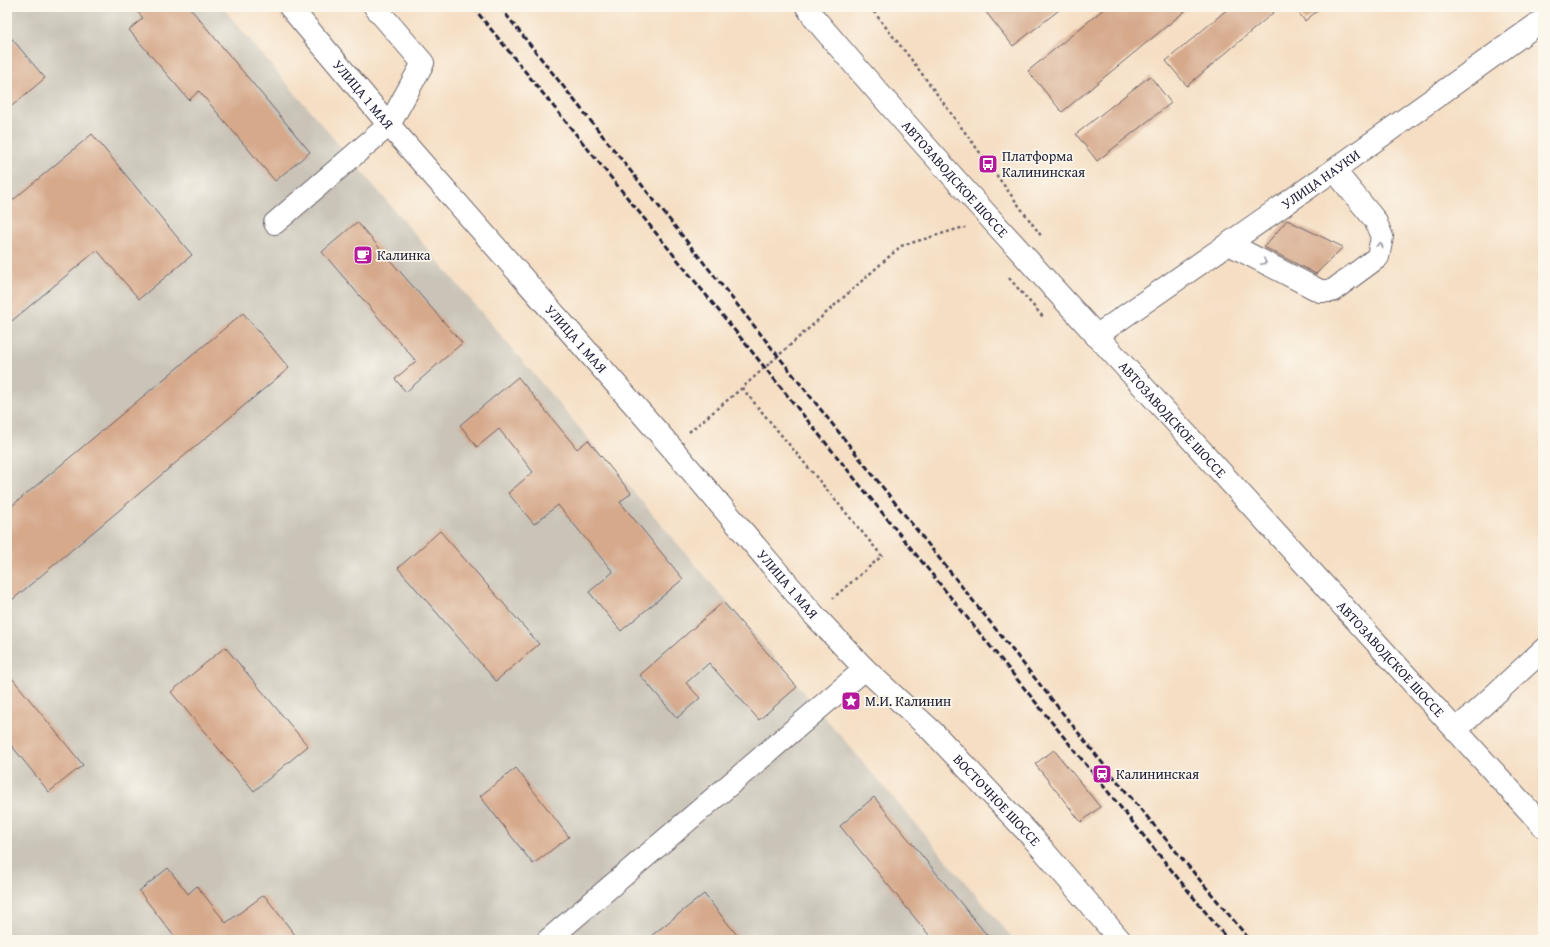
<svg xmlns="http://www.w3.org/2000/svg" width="1550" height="947" font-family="'Gentium Book Plus',serif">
  <rect width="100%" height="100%" fill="#fbf7ec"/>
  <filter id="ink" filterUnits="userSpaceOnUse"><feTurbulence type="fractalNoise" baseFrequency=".025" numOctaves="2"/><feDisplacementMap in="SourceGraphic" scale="8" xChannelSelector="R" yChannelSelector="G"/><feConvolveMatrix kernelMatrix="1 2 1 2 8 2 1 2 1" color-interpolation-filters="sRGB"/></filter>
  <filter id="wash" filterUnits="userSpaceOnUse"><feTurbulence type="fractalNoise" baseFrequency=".012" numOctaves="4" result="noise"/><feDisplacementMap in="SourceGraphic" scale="16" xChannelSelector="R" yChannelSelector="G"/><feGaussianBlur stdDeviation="0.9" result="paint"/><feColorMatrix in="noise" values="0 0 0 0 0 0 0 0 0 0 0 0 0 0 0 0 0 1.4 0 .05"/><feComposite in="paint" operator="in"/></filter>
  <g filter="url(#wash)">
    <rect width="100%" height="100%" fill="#f5dec3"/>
    <path fill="#c9c3b8" d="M7,7H222L1014,940H7Z"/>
    <g id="blocks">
      <path fill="#d6a98b" d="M133,7H189L310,152L275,181L199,91L189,100L129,30L143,18Z
        M982,7H1063L1013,46Z
        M1106,7H1190L1062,112L1028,71Z
        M1230,7H1269L1274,12L1187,86L1166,61Z
        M1294,7H1322L1305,21Z
        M7,33L45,78L7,110Z
        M1150,76L1171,103L1097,161L1076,134Z
        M92,134L192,255L139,299L97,250L7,325V205Z
        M1287,220L1343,247L1316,274L1264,247Z
        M357,222L462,343L406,392L395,379L416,361L322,252Z
        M243,313L289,368L12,600L7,594V510Z
        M518,377L577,449L588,440L631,493L620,502L683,579L621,631L589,592L613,572L558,505L534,524L508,493L533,472L499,429L477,447L460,425Z
        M440,531L539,644L496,681L398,568Z
        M723,602L797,687L759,720L709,663L686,683L700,698L677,718L640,675Z
        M225,647L308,746L254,791L171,692Z
        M7,672L83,765L49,792L7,740Z
        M1054,750L1100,807L1081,822L1035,764Z
        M516,768L569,837L533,864L480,796Z
        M874,797L991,940H933L840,826Z
        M168,868L188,894L197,886L226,923L264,895L299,940H177L139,891Z
        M704,894L741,940H646Z"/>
    </g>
  </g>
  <g filter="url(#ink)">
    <use href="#blocks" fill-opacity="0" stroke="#6c646b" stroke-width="1"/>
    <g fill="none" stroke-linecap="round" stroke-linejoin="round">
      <defs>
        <g id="minor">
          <path id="s1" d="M290,7L389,125L671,447L814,615L865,669L933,732L1032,837L1120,940"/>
          <path d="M275,223L389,125L423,63L375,7"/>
          <path d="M1229,244L1320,291H1332L1378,257L1382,237L1375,220L1334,170"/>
          <path id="s2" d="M1096,336L1334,170L1543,20"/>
          <path d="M1456,730L1543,650"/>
          <path d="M548,940L865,669"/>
        </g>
        <g id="major">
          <path id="s3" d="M807,7L815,19C907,127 1002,232 1098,337C1246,501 1395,663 1543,826"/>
        </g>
      </defs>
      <use href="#minor" stroke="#6c646b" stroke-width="24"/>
      <use href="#major" stroke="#6c646b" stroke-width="24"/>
      <path stroke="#6c646b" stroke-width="2.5" stroke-dasharray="3 3" stroke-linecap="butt" d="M870,7L914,63L1042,237
        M1009,278L1043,317
        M742,388L882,556L833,598
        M689,432L742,388L901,246L964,227L965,228"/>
      <use href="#minor" stroke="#fff" stroke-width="22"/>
      <use href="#major" stroke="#fff" stroke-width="22"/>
      <path stroke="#22223b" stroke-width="3" stroke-dasharray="6 3" stroke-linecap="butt" d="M473,7L1228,940
        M500,7L1108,770L1250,940
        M7,932L14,940"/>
    </g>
    <defs><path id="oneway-chevron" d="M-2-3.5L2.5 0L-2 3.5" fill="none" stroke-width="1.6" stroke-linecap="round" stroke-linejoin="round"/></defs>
    <g stroke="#9c9ca7">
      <use href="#oneway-chevron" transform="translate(1380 245) rotate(-76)"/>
      <use href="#oneway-chevron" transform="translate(1264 262) rotate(27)"/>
    </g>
  </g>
  <defs>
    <symbol id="bus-square" viewBox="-11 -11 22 22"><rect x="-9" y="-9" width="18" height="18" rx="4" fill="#b5179e" stroke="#fbf7ec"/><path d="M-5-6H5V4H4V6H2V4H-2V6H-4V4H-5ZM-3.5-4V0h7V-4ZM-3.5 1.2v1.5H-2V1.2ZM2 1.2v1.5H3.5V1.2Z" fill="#fff"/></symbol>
    <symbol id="cafe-square" viewBox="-11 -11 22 22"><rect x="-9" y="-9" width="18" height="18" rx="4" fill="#b5179e" stroke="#fbf7ec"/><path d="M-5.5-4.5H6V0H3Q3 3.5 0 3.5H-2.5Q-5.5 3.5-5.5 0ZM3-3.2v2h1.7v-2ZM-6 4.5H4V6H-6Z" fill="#fff"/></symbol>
    <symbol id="sight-square" viewBox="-11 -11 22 22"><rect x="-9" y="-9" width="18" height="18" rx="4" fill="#b5179e" stroke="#fbf7ec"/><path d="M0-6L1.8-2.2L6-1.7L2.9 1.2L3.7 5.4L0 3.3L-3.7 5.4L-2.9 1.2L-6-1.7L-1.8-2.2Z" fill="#fff"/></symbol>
    <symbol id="station-square" viewBox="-11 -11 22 22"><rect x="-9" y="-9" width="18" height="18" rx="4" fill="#b5179e" stroke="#fbf7ec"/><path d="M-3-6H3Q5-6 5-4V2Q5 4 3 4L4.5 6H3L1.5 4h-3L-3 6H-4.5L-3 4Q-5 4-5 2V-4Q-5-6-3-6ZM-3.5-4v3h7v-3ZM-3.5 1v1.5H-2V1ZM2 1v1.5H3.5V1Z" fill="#fff"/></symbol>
  </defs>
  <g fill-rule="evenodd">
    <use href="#bus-square" x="977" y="153" width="22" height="22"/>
    <use href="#cafe-square" x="352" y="244" width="22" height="22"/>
    <use href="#sight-square" x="840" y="690" width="22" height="22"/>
    <use href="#station-square" x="1091" y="763" width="22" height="22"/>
  </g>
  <g text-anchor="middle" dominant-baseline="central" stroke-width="3.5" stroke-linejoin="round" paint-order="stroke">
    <g font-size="14" fill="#22223b" stroke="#fbf7ec">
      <text stroke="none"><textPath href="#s1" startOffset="114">УЛИЦА 1 МАЯ</textPath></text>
      <text stroke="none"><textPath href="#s3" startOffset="227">АВТОЗАВОДСКОЕ ШОССЕ</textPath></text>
      <text stroke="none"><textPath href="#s2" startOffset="274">УЛИЦА НАУКИ</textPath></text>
      <text stroke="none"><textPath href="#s1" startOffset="438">УЛИЦА 1 МАЯ</textPath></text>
      <text stroke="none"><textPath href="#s3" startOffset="551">АВТОЗАВОДСКОЕ ШОССЕ</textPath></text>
      <text stroke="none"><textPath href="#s1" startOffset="762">УЛИЦА 1 МАЯ</textPath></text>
      <text stroke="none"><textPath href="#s3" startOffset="875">АВТОЗАВОДСКОЕ ШОССЕ</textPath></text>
      <text stroke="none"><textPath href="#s1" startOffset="1063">ВОСТОЧНОЕ ШОССЕ</textPath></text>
    </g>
    <g font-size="14" fill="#22223b" stroke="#fbf7ec" text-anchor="start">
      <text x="1002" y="156">Платформа<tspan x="1002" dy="16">Калининская</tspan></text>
      <text x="377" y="255">Калинка</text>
      <text x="865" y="701">М.И. Калинин</text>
      <text x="1116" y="774">Калининская</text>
    </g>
  </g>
  <rect width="1550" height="947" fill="none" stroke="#fbf7ec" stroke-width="24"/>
</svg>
